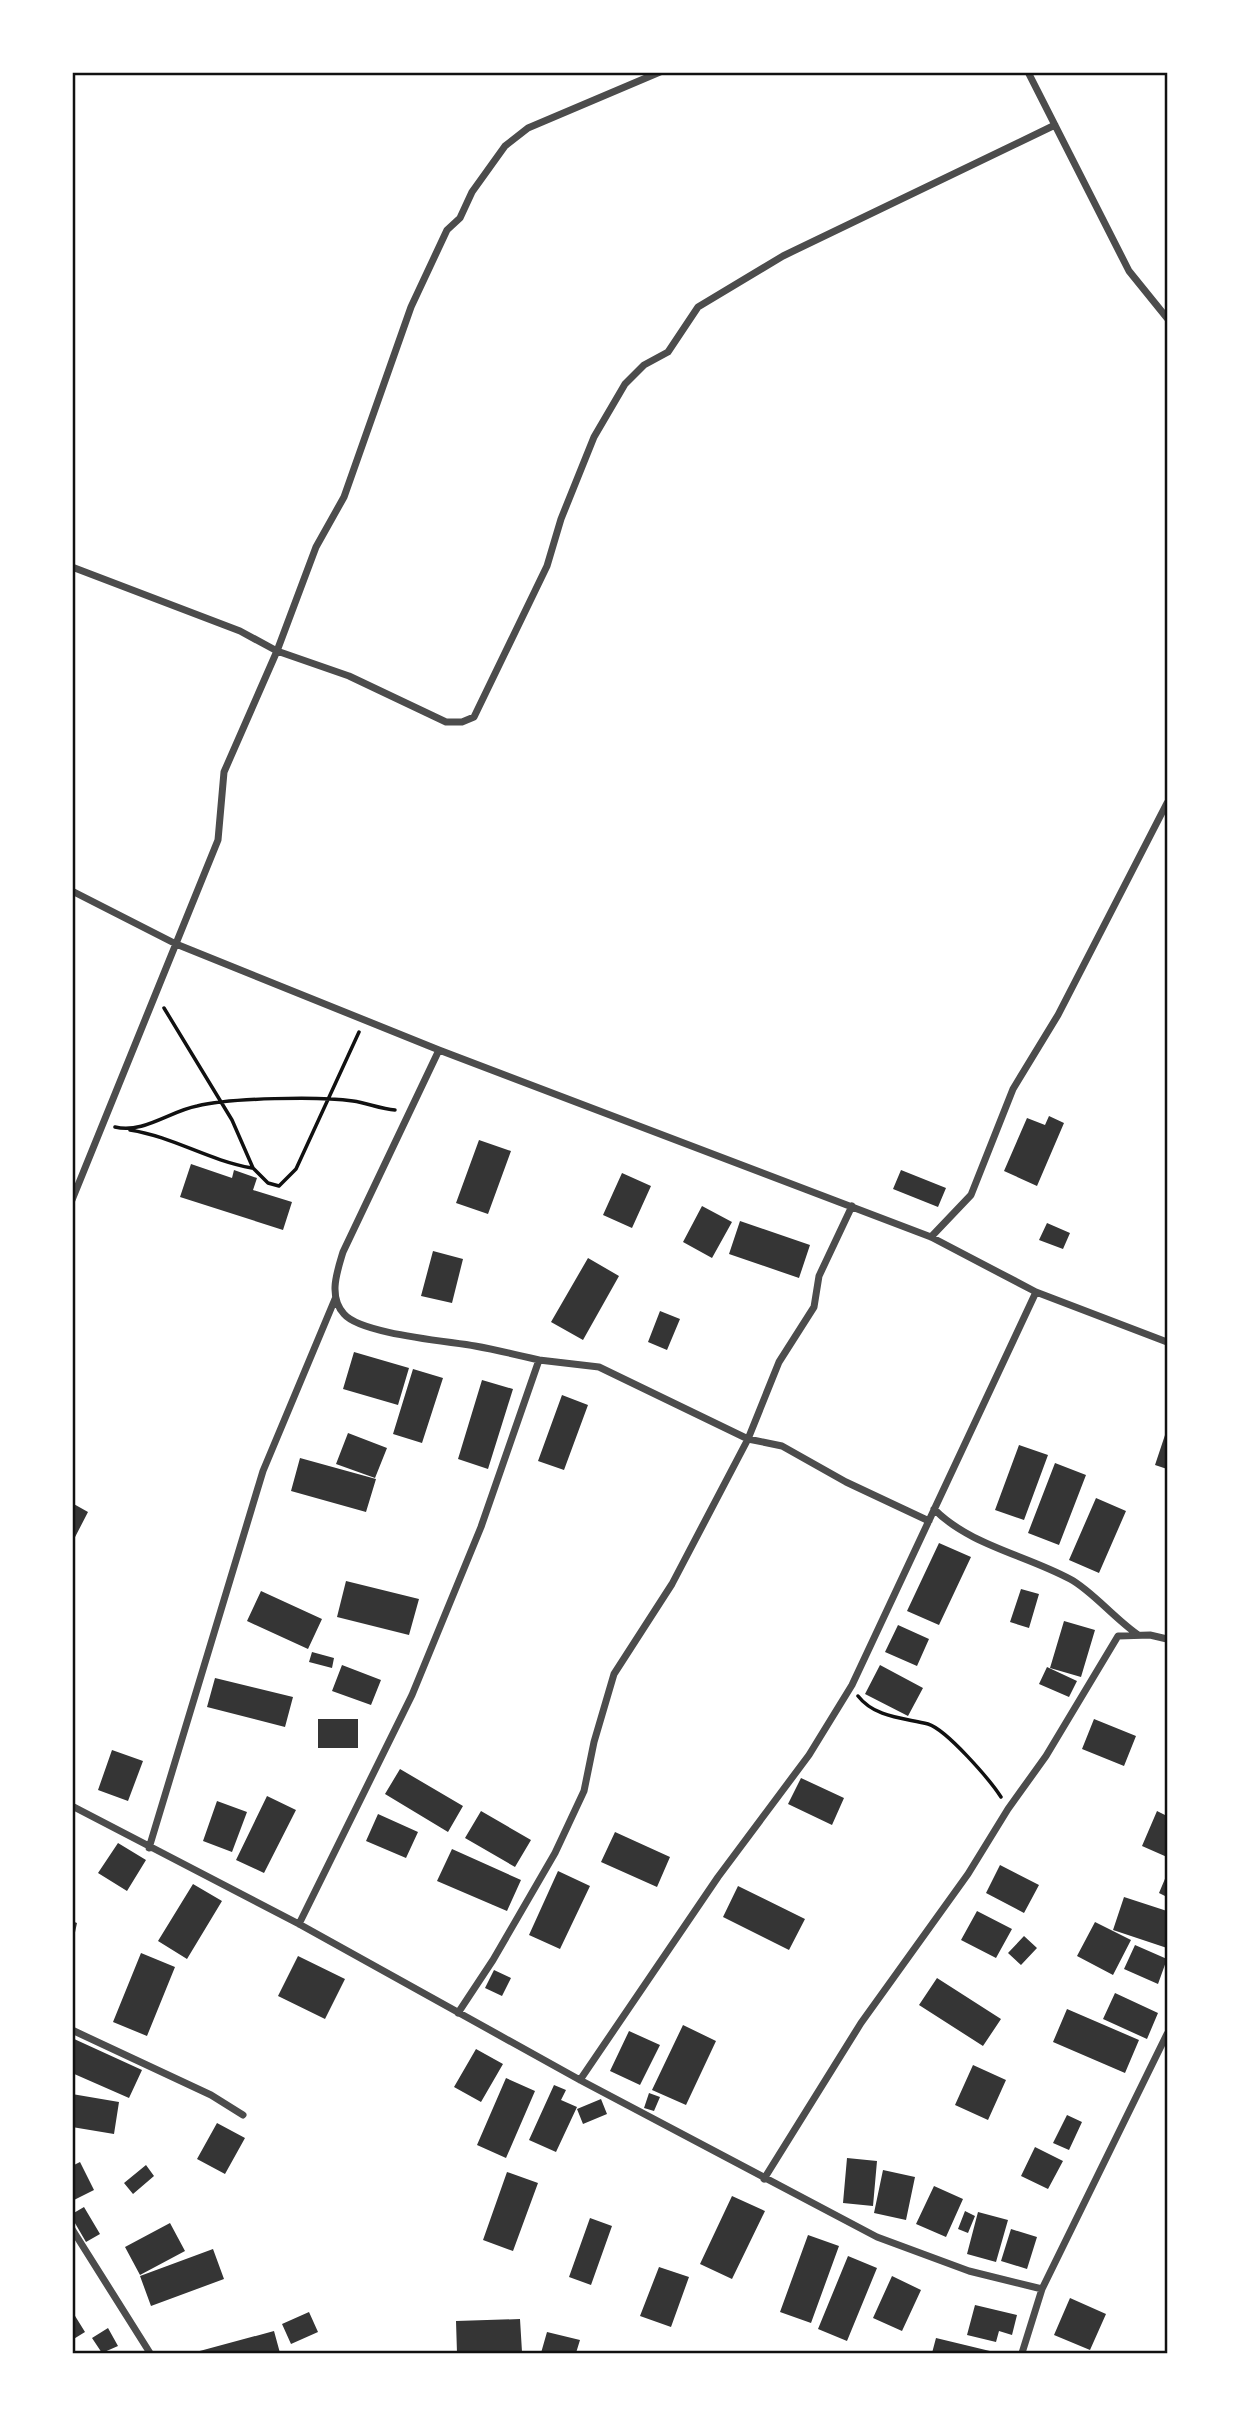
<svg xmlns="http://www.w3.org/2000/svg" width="1239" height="2425" font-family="'Sofia Sans Condensed',sans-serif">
  <rect width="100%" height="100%" fill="#fff"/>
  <path fill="#353535" d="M1049,1116L1064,1123L1037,1186L1004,1171L1027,1118L1045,1125Z
    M479,1140L511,1151L488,1214L456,1203Z
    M191,1164L232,1178L234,1170L257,1178L253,1190L292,1202L283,1230L180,1197Z
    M901,1170L946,1188L938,1207L893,1189Z
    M622,1173L651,1186L632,1228L603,1215Z
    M702,1206L732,1222L712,1258L683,1242Z
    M740,1221L810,1245L799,1278L729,1254Z
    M1047,1223L1070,1233L1063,1249L1039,1240Z
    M433,1251L463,1259L452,1303L421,1296Z
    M588,1258L619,1276L583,1340L551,1322Z
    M660,1311L680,1319L667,1350L648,1342Z
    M354,1352L409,1368L398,1405L343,1389Z
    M413,1369L443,1378L422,1443L393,1434Z
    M482,1380L513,1389L488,1469L458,1459Z
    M562,1395L588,1405L564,1470L538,1461Z
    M1167,1429V1469L1155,1465Z
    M348,1433L387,1448L375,1478L336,1464Z
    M1019,1445L1048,1455L1024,1520L995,1510Z
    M300,1458L376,1479L366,1512L291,1491Z
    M1055,1463L1086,1475L1059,1545L1028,1533Z
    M1096,1498L1126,1511L1099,1573L1069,1560Z
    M72,1503L88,1512L72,1543Z
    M939,1543L971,1557L939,1625L907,1611Z
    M346,1581L419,1599L409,1635L337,1617Z
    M1021,1589L1039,1594L1029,1628L1010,1622Z
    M261,1591L322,1619L308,1649L247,1621Z
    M1064,1621L1095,1630L1081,1677L1050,1668Z
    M898,1625L929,1639L917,1666L885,1652Z
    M312,1652L334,1658L332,1668L309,1662Z
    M342,1665L381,1680L371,1705L332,1691Z
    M880,1665L923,1688L908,1716L865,1694Z
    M1047,1667L1077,1681L1069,1697L1039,1684Z
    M215,1678L293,1697L285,1727L207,1707Z
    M318,1719H358V1748H318Z
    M1094,1719L1136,1736L1124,1766L1082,1749Z
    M112,1750L143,1761L128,1801L98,1790Z
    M400,1769L463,1806L448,1832L385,1794Z
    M801,1778L844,1798L832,1825L788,1804Z
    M267,1796L296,1810L264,1873L236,1860Z
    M217,1801L247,1812L232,1852L203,1841Z
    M481,1811L531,1840L515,1867L465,1838Z
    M1157,1811L1167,1816V1857L1142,1846Z
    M378,1814L418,1832L406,1858L366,1841Z
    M615,1832L670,1857L657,1887L601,1862Z
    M118,1843L146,1860L127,1891L98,1873Z
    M452,1849L521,1880L507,1911L437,1881Z
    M1000,1865L1039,1885L1024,1913L986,1893Z
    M558,1871L590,1886L560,1949L529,1935Z
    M1167,1874V1897L1159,1893Z
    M193,1884L222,1901L187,1959L158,1941Z
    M738,1886L805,1919L789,1950L723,1917Z
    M1124,1897L1167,1911V1948L1113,1930Z
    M977,1911L1012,1929L996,1958L961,1940Z
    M72,1921L77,1923L73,1942H72Z
    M1095,1922L1131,1940L1113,1975L1077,1956Z
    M1024,1936L1037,1948L1021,1965L1008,1953Z
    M1135,1945L1167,1959L1158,1984L1124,1969Z
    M141,1953L175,1967L147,2036L113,2022Z
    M298,1956L345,1979L325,2019L278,1996Z
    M494,1970L511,1978L502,1996L485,1988Z
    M937,1978L1001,2019L983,2046L919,2005Z
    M1115,1993L1158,2013L1147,2039L1103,2019Z
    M1067,2009L1139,2040L1125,2073L1053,2042Z
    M683,2025L716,2041L686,2105L652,2090Z
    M629,2031L660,2045L640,2085L610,2071Z
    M72,2038L142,2070L129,2098L72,2073Z
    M476,2049L503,2064L481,2102L454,2087Z
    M973,2065L1006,2080L988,2120L955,2105Z
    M506,2078L535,2091L506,2158L477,2145Z
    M554,2085L566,2090L561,2100L577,2107L556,2152L529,2140Z
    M649,2093L660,2097L654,2111L644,2108Z
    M72,2094L119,2102L114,2134L72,2127Z
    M601,2099L607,2114L583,2124L577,2109Z
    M1067,2115L1082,2122L1069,2150L1053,2143Z
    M217,2123L245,2138L225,2174L197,2159Z
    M1035,2147L1063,2161L1048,2189L1021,2176Z
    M847,2158L877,2161L873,2206L843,2203Z
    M80,2162L94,2190L72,2201V2166Z
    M146,2165L154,2176L133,2194L124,2183Z
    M883,2170L915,2177L906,2220L874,2213Z
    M507,2172L538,2183L513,2251L483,2240Z
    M934,2186L963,2199L946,2237L916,2224Z
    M732,2196L765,2211L732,2279L700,2264Z
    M84,2207L100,2234L86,2242L72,2218V2214Z
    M965,2211L975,2216L968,2233L958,2229Z
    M978,2212L1008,2220L996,2262L967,2254Z
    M590,2218L612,2226L591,2285L569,2277Z
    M170,2223L185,2251L140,2275L125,2247Z
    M1011,2229L1037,2237L1027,2269L1001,2261Z
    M808,2235L839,2246L811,2323L780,2312Z
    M213,2249L224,2279L151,2306L140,2276Z
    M848,2256L877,2268L847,2341L818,2329Z
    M659,2267L689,2277L671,2327L640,2316Z
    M892,2276L921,2290L902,2331L873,2318Z
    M1070,2298L1106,2314L1090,2350L1054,2335Z
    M975,2305L1017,2315L1012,2335L999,2331L996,2342L967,2335Z
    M72,2311L85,2332L72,2340Z
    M309,2312L318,2332L291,2344L282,2324Z
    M520,2319L522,2352L457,2353L456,2321Z
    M108,2328L118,2346L102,2353L92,2338Z
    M274,2331L280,2353H197L196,2352Z
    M547,2332L580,2340L576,2353H541Z
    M936,2338L994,2352V2353H932Z"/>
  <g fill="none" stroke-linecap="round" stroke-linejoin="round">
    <path stroke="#111" stroke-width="3.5" d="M164,1008L232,1120L253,1168L268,1183L279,1186L296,1169L359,1032
      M115,1127C143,1134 170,1111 197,1106C230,1098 319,1096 353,1101C367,1103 381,1109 395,1110
      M130,1130C174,1137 207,1160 252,1168
      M858,1696C875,1718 905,1718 928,1724C947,1730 990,1780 1001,1797"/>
    <path stroke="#4c4c4c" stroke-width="7" d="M1028,72L1129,271L1167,318
      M72,567L240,631L277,651L349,676L446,722H462L474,717L547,566L561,519L594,437L625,384L644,365L668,352L698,307L783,256L1055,125
      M72,891L176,944L439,1050L931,1237L1036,1292L1167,1342
      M439,1050L343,1252C337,1272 328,1296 344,1314C361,1334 447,1341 475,1346C497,1350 518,1355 539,1360
      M72,1200L218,840L224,772L277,651L316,547L344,497L411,307L447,230L460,218L472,192L505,146L528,128L660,72
      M931,1237L971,1195L1013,1089L1058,1015L1167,803
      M934,1509C969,1545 1026,1555 1070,1579C1091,1590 1114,1618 1137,1634
      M72,1806L299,1924L580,2080L877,2237L969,2271L1042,2289
      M149,1848L263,1471L335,1299
      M299,1924L412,1695L481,1527L539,1360L599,1367L748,1439L782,1446L846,1482L929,1521
      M458,2013L493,1960L555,1853L584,1791L594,1742L614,1674L672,1584L748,1439L779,1362L814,1307L819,1276L852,1206
      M72,2030L211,2095L243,2115
      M580,2080L718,1877L809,1755L852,1685L1036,1292
      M764,2179L861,2023L968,1874L1008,1809L1046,1756L1118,1636L1150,1635L1167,1639
      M72,2229L150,2353
      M1022,2353L1042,2289L1167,2034"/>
  </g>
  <rect width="1239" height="2425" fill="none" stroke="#ffffff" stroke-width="147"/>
  <rect x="74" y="74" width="1092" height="2278" fill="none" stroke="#111" stroke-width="2.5"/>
</svg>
